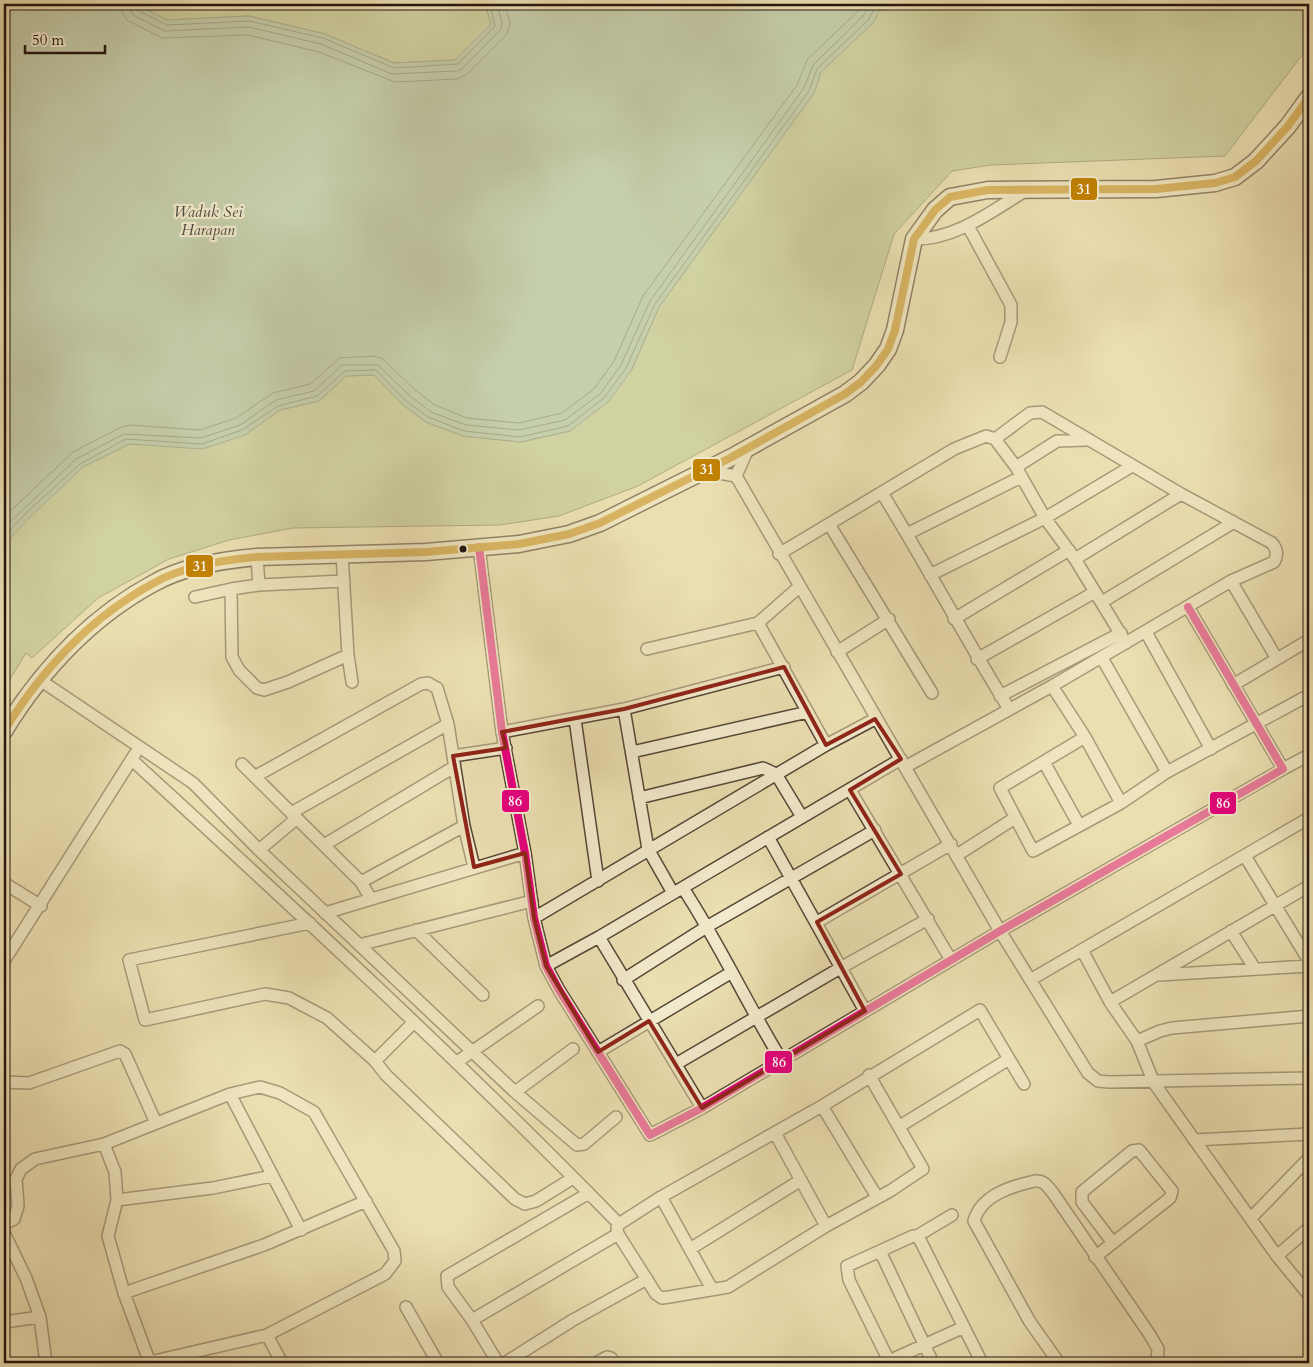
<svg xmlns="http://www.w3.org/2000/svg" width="1313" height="1367" font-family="Cardo,serif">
  <rect width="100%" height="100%" fill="#ebdfb1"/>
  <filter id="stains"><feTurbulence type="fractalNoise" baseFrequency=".004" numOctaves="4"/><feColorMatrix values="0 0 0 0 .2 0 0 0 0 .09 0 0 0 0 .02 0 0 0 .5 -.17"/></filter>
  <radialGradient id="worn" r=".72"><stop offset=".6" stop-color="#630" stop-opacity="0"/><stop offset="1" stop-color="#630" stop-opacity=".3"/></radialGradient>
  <path fill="#b1c391" stroke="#6a6c50" d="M136,4H485L491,24L455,60L394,63L325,34L250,16L167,20Z
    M840,4H1309V46L1225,156L991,165L952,171L894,234L852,370L638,486L559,516L500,525L293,528L229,540L169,559L98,598L32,658L26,653L4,689V545L29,517L83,467L129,444L163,445L245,435L280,410L319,401L346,376L374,375L403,405L426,422L463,436L521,442L570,431L631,371L659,307L814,93L821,72L862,33Z"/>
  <path fill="#99bda7" stroke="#6a796a" d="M4,4H136L167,20L249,16L325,34L394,63L455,60L491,24L485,4H882L874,22L821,72L814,93L659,307L631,371L608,402L570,431L520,442L463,436L426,422L403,405L374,375L346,376L319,401L280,410L245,435L202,449L129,444L83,467L30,517L4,545Z"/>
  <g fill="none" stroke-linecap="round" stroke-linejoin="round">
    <path stroke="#5e685a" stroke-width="1" d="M121,4L122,12L127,20L162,38L248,35L319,52L395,82L457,79L466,75L507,34L510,23L505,4
      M128,4L133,15L165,31L249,27L321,44L392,74L456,71L462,69L501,29L502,22L497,4
      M135,4L137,10L167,25L249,21L323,38L394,68L458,64L495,26L490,4
      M4,517L73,452L121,427L130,425L200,430L236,418L273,393L310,384L340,358L373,356L382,358L415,390L435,405L467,418L519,423L562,413L594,389L614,361L643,296L797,85L807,60L858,11L861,4
      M4,528L76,459L124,434L201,438L240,425L276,400L314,391L342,365H378L410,396L431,412L466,425L519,430L565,420L600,394L621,365L650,301L804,88L813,65L864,15L870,4
      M4,537L26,513L80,464L126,439L202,444L242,430L278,406L317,396L345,371L376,370L406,401L428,417L464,431L520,437L568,426L604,398L626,368L655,304L809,91L817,69L869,19L877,4"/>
    <defs>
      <path id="minor" d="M968,226L1011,305V322L1000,357
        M914,239C955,240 992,211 1025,191
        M1016,467L1057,441L1087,440
        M707,471L736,476L1000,931L1088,1073L1098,1081L1109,1082L1309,1078
        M736,476L748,449
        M882,493C926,564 965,638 1009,709
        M829,524L932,693
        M907,534L1021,477
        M479,547L502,732L525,853L534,918L546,966L559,990L650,1135L702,1108L1000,931L1283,769L1188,607
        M342,554L348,655L352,682
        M779,554L954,449L986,436L995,439L1016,467L1045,518L1075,559L1126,643
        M1075,559L1181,494
        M930,575L1045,518L1132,466
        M1231,581L1277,659
        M259,585L344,581
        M231,589L232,657L239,670L257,688L264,690L288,682L348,655
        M195,597L231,589L259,585L257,557
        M1102,602L1234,522
        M954,619L1069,550
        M758,623L826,745
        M1146,632L1211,749
        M647,649L758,623L799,587
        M837,652L889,619
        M1102,658L1167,772
        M977,659L1095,592
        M40,680L193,783L259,850L515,1092L577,1145L584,1144L616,1117
        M1233,685L1309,640
        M1052,686L1085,737L1121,803
        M1000,696L1121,633
        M624,709L648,849L673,893
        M575,719L598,881
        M502,732L624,709L784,667
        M1085,737L1000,788L1033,851L1121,803L1167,772L1309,695
        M632,752L808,712
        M453,756L506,748
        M132,760C297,911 462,1063 619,1224
        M1044,762L1079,825
        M242,764L361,882L371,899
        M905,767L1052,686L1231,581L1274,562C1278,555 1277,549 1272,543L1181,494L1042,412L1030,413L995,439
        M1283,769L1309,755
        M256,776L421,684L428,683L437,688L448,724
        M850,790L951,960
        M639,798L763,768L776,774L802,817
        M291,813L448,724L464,826L474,867
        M768,837L865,1011
        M324,845L454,767
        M259,850L296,819
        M957,855L1015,818
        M1245,856L1309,961
        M361,882L464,826
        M4,883L41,906
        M683,888C719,943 747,1004 782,1061
        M325,913L525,853
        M534,918L826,745L875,719
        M817,922L951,844
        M310,923L129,960L145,1020L265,994L289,998L327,1018L375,1061
        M416,930L483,995
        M1231,931L1255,969
        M599,937L702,1108
        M359,945L532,901
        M1082,950L1110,1002L1137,1041L1154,1083L1277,1256L1309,1295
        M4,961L135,754
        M546,966L599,937L901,759
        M1159,975L1309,966
        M623,980L708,926L875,830
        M1030,980L1309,818
        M1110,1002L1309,886
        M414,1022L375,1061L386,1075L515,1199L525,1204L536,1201L573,1178
        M1137,1041L1160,1031L1172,1028L1309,1016
        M598,1052L732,972
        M457,1062L538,1006
        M676,1064L842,967L928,919
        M869,1075L923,1169L890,1191L826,1226L728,1287L669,1297L662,1298L656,1294L618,1234L617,1228L619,1224L661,1197L822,1106L980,1010L1024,1084
        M4,1082L29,1083L120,1051L125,1054L156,1123
        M515,1092L573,1049
        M230,1094L301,1230
        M822,1106L877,1197
        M900,1126L1009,1059
        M775,1133L826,1226
        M1194,1140L1309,1134
        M104,1144L115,1172L117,1200L108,1236L124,1293L150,1363
        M661,1197L712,1289
        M117,1200L213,1188L272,1176
        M1251,1218L1309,1158
        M4,1224L14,1219L18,1206L16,1179L21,1169L35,1159L104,1144L230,1094L260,1087L280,1093L314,1112L394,1251L395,1261L385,1274L267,1335L150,1362
        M4,1233L26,1278L40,1317L46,1363
        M917,1236L952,1215
        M690,1249L801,1180
        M880,1251L933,1363
        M1277,1256L1309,1228
        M1095,1257L1170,1198L1172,1191L1139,1150L1132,1151L1082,1192V1202L1113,1243
        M124,1293L264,1245L366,1201
        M406,1307L438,1363
        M472,1320L618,1234
        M4,1322L40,1317
        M267,1335L282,1363
        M889,1361L964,1327
        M498,1363L472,1320L448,1287L447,1276L589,1193
        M505,1363L573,1320L647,1279
        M596,1363L607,1357L611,1358L615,1363
        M890,1363L849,1280L847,1266L913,1236H917L921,1242L982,1363
        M1059,1363L1030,1322L974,1221C981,1195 1012,1186 1035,1181C1044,1180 1047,1186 1053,1193L1150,1335L1158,1349L1157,1361L1154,1363"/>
      <path id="secondary" d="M4,731C41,671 91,617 154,583C184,566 223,560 257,557L426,552L519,544L569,534L600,523L730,458L845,394L861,382L877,365L888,349L895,330L914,239L935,210L950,197L988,190L1156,189L1215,183L1235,177L1256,161L1288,126L1309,97"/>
    </defs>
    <use href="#minor" stroke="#564737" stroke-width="14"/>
    <use href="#secondary" stroke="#24140e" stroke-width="19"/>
    <use href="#minor" stroke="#f2eacc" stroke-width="11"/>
    <use href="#secondary" stroke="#f2eacc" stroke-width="16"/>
    <defs>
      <path id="bus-1" d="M479,547L502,732L525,853L534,918L546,966L559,990L650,1135L702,1108L1000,931L1283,769L1188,607"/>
      <path id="bus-2" d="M4,731C41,671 91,617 154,583C184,566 223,560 257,557L426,552L519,544L569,534L600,523L730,458L845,394L861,382L877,365L888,349L895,330L914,239L935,210L950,197L988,190L1156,189L1215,183L1235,177L1256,161L1288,126L1309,97"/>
    </defs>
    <use href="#bus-1" stroke="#f2eacc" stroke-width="11"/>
    <use href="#bus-2" stroke="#f2eacc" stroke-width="11"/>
    <use href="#bus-1" stroke="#e5007d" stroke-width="8"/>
    <use href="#bus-2" stroke="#c28204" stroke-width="8"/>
  </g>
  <path d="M0 0H1313V1367H0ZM784,667L826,745L875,719L901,759L850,790L901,874L817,922L865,1011L702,1108L649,1021L598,1052L546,966L534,918L525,853L474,867L453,756L506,748L502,732L624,709Z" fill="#ebdfb1" fill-opacity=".55" fill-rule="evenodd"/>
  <path fill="none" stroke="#8f2418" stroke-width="4" stroke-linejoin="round" d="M784,667L826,745L875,719L901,759L850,790L901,874L817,922L865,1011L702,1108L649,1021L598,1052L546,966L534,918L525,853L474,867L453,756L506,748L502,732L624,709Z"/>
  <circle fill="#24140e" stroke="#f2eacc" stroke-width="2" cx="463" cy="549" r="4.5"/>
  <g text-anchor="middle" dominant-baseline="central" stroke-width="4.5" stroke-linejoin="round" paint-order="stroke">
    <g font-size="16" font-style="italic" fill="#4d4f44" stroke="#f2eacc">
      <text x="208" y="212">Waduk Sei<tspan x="208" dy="18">Harapan</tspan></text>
    </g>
  </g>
  <g stroke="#f2eacc" stroke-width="2">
    <rect x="1070" y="177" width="28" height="24" rx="5" fill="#c28204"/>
    <rect x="692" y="458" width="29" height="24" rx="5" fill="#c28204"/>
    <rect x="185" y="554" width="29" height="24" rx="5" fill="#c28204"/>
    <rect x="501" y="789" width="29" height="24" rx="5" fill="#e5007d"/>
    <rect x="1209" y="791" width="28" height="24" rx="5" fill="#e5007d"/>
    <rect x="764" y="1050" width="29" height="24" rx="5" fill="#e5007d"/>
  </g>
  <g font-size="14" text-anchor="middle" font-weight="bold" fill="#fff">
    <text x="1084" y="194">31</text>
    <text x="707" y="474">31</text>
    <text x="200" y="571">31</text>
    <text x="515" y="806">86</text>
    <text x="1223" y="808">86</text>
    <text x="779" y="1067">86</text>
  </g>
  <rect width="1313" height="1367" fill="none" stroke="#ebdfb1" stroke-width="20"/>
  <rect x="5" y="5" width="1303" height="1357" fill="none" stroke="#24140e" stroke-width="2.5"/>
  <rect x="10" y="10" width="1293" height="1347" fill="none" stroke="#24140e"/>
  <path d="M25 45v8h80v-8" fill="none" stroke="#24140e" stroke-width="2.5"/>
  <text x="32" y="45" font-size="15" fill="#24140e" stroke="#f2eacc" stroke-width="4" paint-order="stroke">50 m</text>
  <rect width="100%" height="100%" filter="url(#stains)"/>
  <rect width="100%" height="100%" fill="url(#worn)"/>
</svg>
